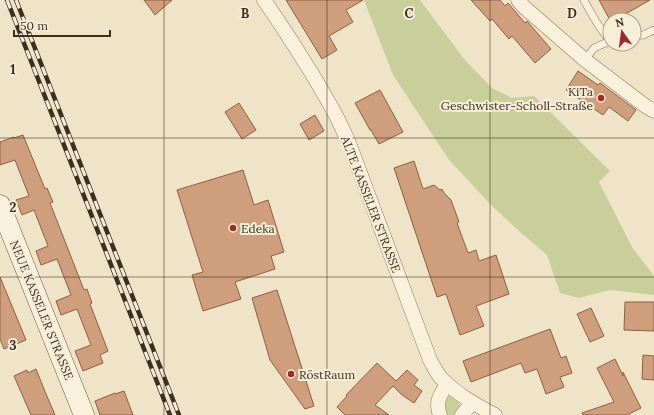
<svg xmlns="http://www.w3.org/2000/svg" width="654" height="415" font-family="Lora,serif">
  <rect width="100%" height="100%" fill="#f0e4c8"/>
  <path fill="#c9cf9b" d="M364,0H420L465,60L492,88L512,98L534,96L610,171L599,182L632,247L654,276V295L610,290L579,298L560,293L547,255L520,232L492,206L449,160L393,75Z
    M453,396L458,400C461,406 460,410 455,415H447L445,413L443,401L446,397Z"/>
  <path fill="#cf9f7d" stroke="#8d5f41" d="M144,0H172L155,15Z
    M286,0H363L346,10L353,22L329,36L337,50L322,59Z
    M471,0H500L505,6L508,3L525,23L527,21L551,49L535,63L512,36L509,39L492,19L490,21Z
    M599,0H650L615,20H610Z
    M578,71L598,85L600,83L636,110L628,121L609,107L603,115L566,90Z
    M380,90L403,132L379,144L371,130H370L364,119L355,103Z
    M239,103L256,130L242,139L225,112Z
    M315,115L324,131L309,140L300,124Z
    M23,135L45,189L47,188L53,202L50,203L84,290L87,289L92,303L90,304L108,351L100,355L103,363L83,371L75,351L91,345L77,309L61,315L56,301L71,295L57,259L41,265L36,251L48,246L34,210L22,215L16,200L29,196L15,160L0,165V142L14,137V138Z
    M414,161L423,189L434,185L440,190L442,189L444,193L451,200L459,222L457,223L468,253L476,250L479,261L496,255L509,294L476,306L484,326L460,335L446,294L437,297L394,168Z
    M243,170L254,205L268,200L284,252L271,256L275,269L235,282L241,299L203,311L192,275L203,272L177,190Z
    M0,277L26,340L4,349L0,339Z
    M277,290L314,406L305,409L270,360L252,298Z
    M625,302H654V331L624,330Z
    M591,308L604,336L590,342L577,314Z
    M550,329L561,358L566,356L572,373L560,377L564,387L546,394L537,369L525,373L521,363L471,382L463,361Z
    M643,355L654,356V380L642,379Z
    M615,359L623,376V372L641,408L627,415H583L582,413L614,402L597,368Z
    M377,363L396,381L407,370L418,380L414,385L422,391L414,403L402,395L393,386L375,405L389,415H345L337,407L347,396L346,395Z
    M36,369L46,394L55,415H31L14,376L27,370L28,373Z
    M124,391L133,415H100L95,401L115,393V394Z"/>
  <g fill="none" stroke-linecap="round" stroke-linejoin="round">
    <defs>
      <path id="lane" d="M584,0C591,13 599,29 610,40
        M634,36L643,35L654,30
        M585,60L594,48L610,41"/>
      <path id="street" d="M264,0C288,35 312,72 333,110C339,121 344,132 349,143L430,360C434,367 437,374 442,379C458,395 476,405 495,415
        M518,0L524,7L585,60L644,105L654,111
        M440,415C435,402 440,395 447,384
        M462,415L472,403"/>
      <path id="secondary" d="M0,205L84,415"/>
    </defs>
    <use href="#lane" stroke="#8d765c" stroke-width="8"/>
    <use href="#street" stroke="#8d765c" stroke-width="15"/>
    <use href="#secondary" stroke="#6f573f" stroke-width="21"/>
    <use href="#lane" stroke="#faf1dc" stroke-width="7"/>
    <use href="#street" stroke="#faf1dc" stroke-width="14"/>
    <use href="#secondary" stroke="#faf1dc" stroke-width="20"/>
    <defs>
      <path id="rail" d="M7,0L170,415
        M16,0L179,415"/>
    </defs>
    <use href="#rail" stroke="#3d2e20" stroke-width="4.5"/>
    <use href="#rail" stroke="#f7eed8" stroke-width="3" stroke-dasharray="9" stroke-linecap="butt"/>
  </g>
  <path fill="none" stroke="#3d2e20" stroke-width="1" stroke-opacity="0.55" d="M164,0V415M327,0V415M490,0V415M0,138H654M0,277H654"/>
  <g fill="#9e2a2b" stroke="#f7eed8" stroke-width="1.5">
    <circle cx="601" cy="98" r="4"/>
    <circle cx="233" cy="228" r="4"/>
    <circle cx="291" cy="374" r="4"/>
  </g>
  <g text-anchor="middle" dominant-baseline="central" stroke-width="4" stroke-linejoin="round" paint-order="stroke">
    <g font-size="12" fill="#3d2e20" stroke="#f7eed8" text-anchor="start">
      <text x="593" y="91" text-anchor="end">KiTa<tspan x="593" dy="14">Geschwister-Scholl-Straße</tspan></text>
      <text x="241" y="228">Edeka</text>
      <text x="299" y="374">RöstRaum</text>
    </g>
    <g font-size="12" fill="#3d2e20" stroke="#f7eed8">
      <text transform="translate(371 204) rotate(69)">ALTE KASSELER STRASSE</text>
      <text transform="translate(42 310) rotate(68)">NEUE KASSELER STRASSE</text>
    </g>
  </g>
  <g font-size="13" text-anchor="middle" font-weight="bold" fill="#3d2e20" stroke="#f7eed8" stroke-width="4" stroke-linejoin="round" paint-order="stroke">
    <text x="245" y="18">B</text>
    <text x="409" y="18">C</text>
    <text x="572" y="18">D</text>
    <text x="13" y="74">1</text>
    <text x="13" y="212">2</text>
    <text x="13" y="350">3</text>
  </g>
  <g transform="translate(622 32) rotate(346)"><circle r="19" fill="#f7eed8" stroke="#ada18e"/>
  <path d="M0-3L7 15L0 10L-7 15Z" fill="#9e2a2b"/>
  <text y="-6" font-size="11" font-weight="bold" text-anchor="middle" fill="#3d2e20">N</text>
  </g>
  <path d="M14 30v6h96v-6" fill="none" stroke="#3d2e20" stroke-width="2"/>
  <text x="20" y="30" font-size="12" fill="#3d2e20" stroke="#f7eed8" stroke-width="3" paint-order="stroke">50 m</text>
</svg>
